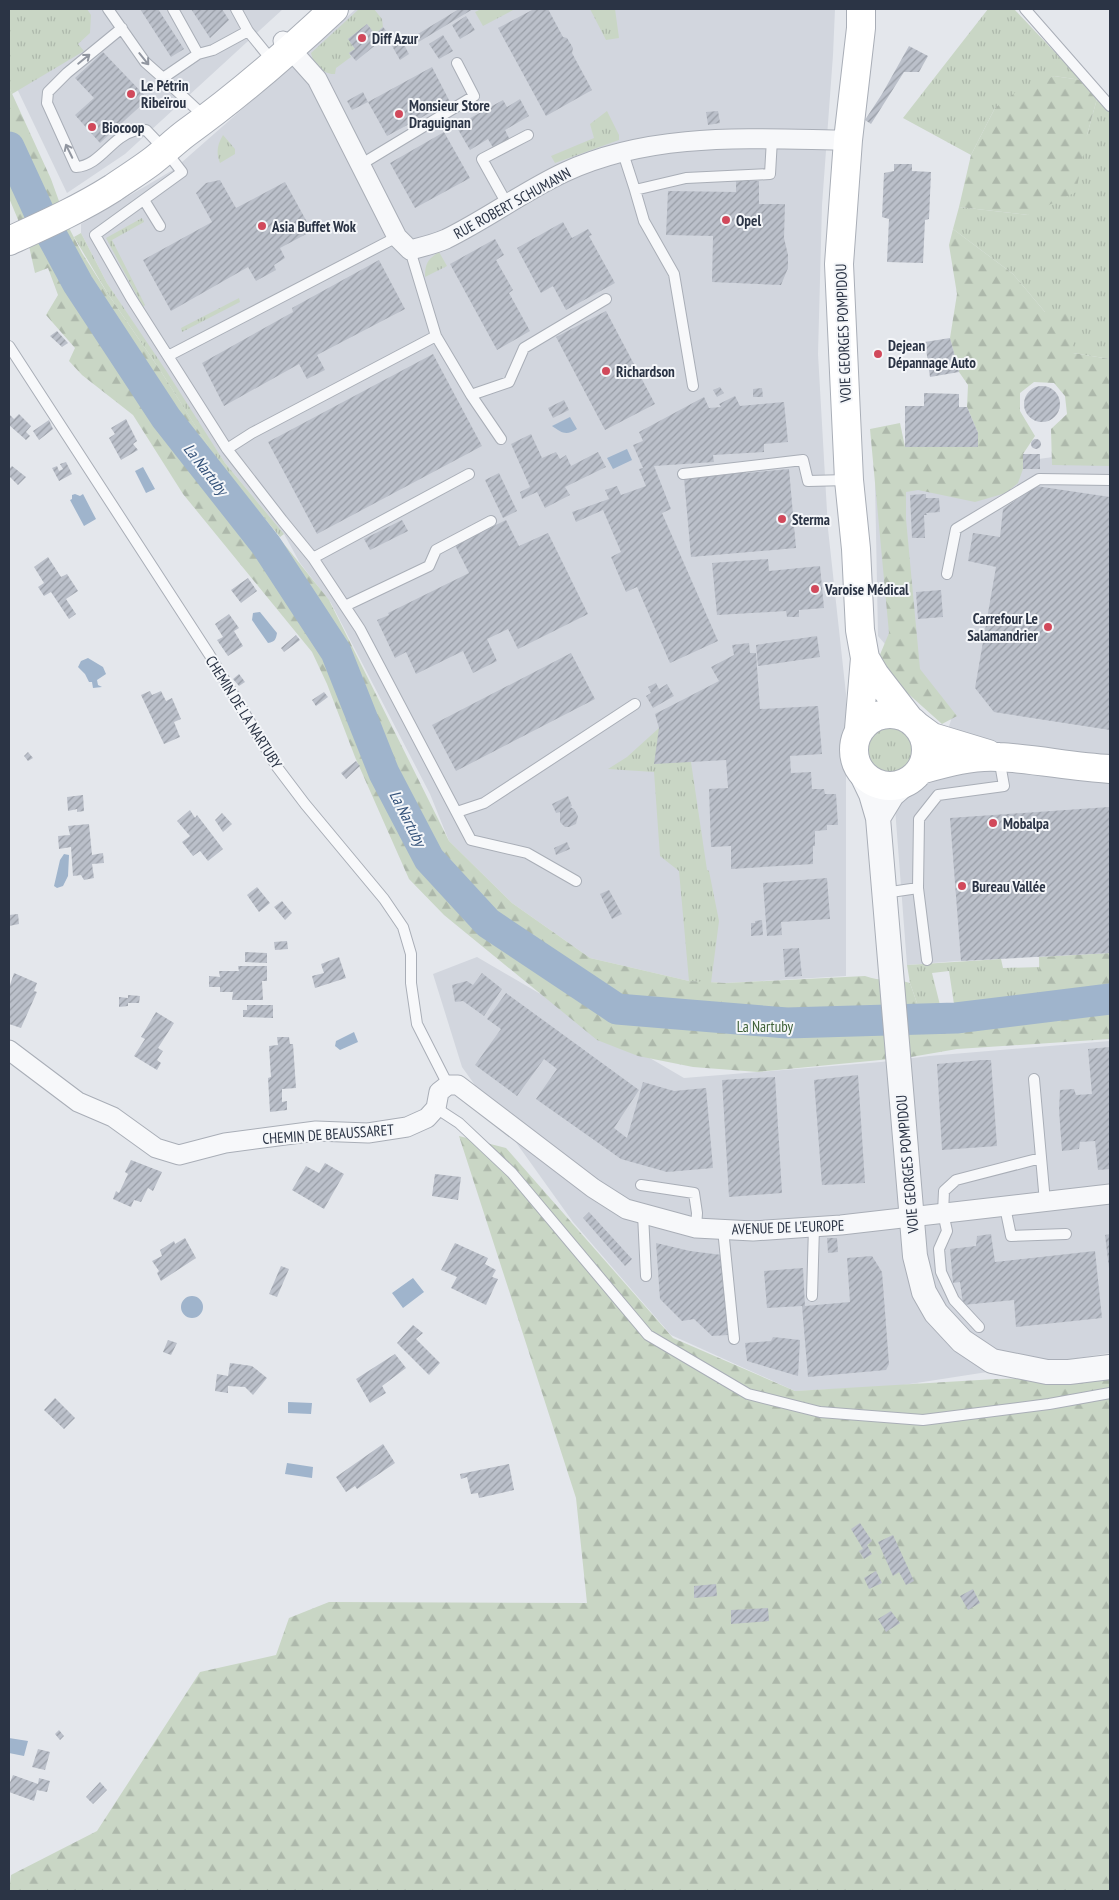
<svg xmlns="http://www.w3.org/2000/svg" width="1119" height="1900" font-family="'PT Sans Narrow',sans-serif">
  <defs>
    <pattern id="grass-tufts" width="24" height="20" patternUnits="userSpaceOnUse" patternTransform="scale(1.25)"><rect width="24" height="20" fill="#c9d6c5"/><path d="M3 7l-1-3M5 7V3M7 7l1-3M15 17l-1-3M17 17v-4M19 17l1-3" fill="none" stroke="#adb8ab"/></pattern>
    <pattern id="forest-firs" width="22" height="20" patternUnits="userSpaceOnUse" patternTransform="scale(1.25)"><rect width="22" height="20" fill="#c9d6c5"/><path d="M5 1l3.5 6h-7zM16 11l3.5 6h-7z" fill="#adb8ab"/></pattern>
    <pattern id="building-hatch" width="6" height="6" patternUnits="userSpaceOnUse" patternTransform="scale(1.25)"><rect width="6" height="6" fill="#bbc0ca"/><path d="M-1 1l2-2M0 6l6-6M5 7l2-2" fill="none" stroke="#989da6"/></pattern>
  </defs>
  <rect width="100%" height="100%" fill="#e4e7ec"/>
  <path fill="#d2d6de" d="M9,9H283L125,154L67,193L9,72Z
    M356,9H835L833,55L822,205L818,354L828,529L846,694V976L726,983L689,981L590,958L512,903L449,841L430,794L331,603L300,563L284,534L225,463L107,283L81,233V224L173,170Z
    M1083,453L1110,456V949L907,965L895,808L934,775L951,720L878,636L875,481Z
    M477,957L684,1078L881,1062L929,1056L1110,1041V1353L897,1386L795,1391L671,1335L573,1222L462,1067L433,974Z"/>
  <path fill="url(#grass-tufts)" d="M9,9H87L91,15L90,33L78,44L84,51L12,94L9,87Z
    M359,9H374L382,19L383,27L375,34L367,24L348,39L355,49L349,53L351,57L336,68L335,74C324,75 313,64 311,53Z
    M481,9H515L483,26L475,12Z
    M590,9H615L619,38L606,40Z
    M988,9H1014L1081,80L1054,76L995,108L971,155L903,118Z
    M1098,95L1110,109V359L1073,353L1045,312L1013,274L953,229L959,207L1028,215L1087,135Z
    M607,111L619,135V140L555,163L551,156L594,138L590,124Z
    M223,135L235,149V154L220,163C216,153 217,145 223,135Z
    M142,218L144,222L112,240L145,305L143,307L106,238Z
    M81,233L107,283L167,372L225,463L284,534L280,537L218,462L160,370L108,294L74,237Z
    M439,252L447,266L425,277C425,263 428,259 439,252Z
    M239,298L240,302L182,332L181,328Z
    M867 750a23 23 0 1 1 46 0a23 23 0 1 1-46 0Z
    M659,728L691,762L707,870L709,871L719,921L711,983L689,981L679,871L660,856L654,772L608,769L627,757Z
    M1001,959L1003,968L1040,967V1004L955,1011L949,971L932,973L942,1013L919,1009L910,983L907,965Z"/>
  <path fill="url(#forest-firs)" d="M1054,76L1081,80L1098,95L1087,135L1076,192L1028,215L959,207L971,155L995,108L1016,92Z
    M9,87L51,179L68,226L82,253L108,294L160,370L219,463L329,600L449,841L512,903L590,958L689,981L726,983L865,976C880,982 895,978 910,983L919,1009L942,1013L1040,1004L1039,957L1110,953V1039L957,1049L911,1057L758,1072L693,1067L638,1056L597,1040L444,915L409,879L355,757L327,684L312,652L183,494L133,415L82,375L69,361L75,348L46,315L58,295L48,268L35,273L29,246L9,198Z
    M953,229L1013,274L1045,312L1069,309L1073,353L1110,359V466L1052,465L1051,429L1067,414L1065,396L1054,383L1034,382L1020,393V411L1035,436L1023,454V469L1018,483L1006,493L975,502L918,490L906,492V519L920,669L957,716L942,724L895,682L879,657L889,633L870,429L900,423L905,447H978V433L967,407L968,385L959,372L950,338L957,294L949,245Z
    M459,1136L506,1148L673,1338L795,1391L996,1379L1110,1377V1891H9L11,1875L97,1831L200,1672L276,1655L289,1618L329,1602L587,1603L576,1498Z"/>
  <path fill="#9fb4cc" d="M570,417L577,429C566,436 562,433 552,426Z
    M627,449L632,460L613,469L607,458Z
    M143,467L155,489L146,493L135,471Z
    M75,494L80,496L83,494L96,519L84,526L70,500L72,499V495Z
    M260,612L277,633C276,639 275,642 268,643L252,620L253,613Z
    M88,658L103,667L106,674L97,680L98,685L102,687L93,688L92,682H89L85,674L78,667L81,661Z
    M64,854L69,855L68,876L63,886L57,888L54,886L60,860Z
    M354,1032L358,1042L340,1050L335,1046L336,1041Z
    M413,1278L424,1292L403,1308L392,1293Z
    M181 1307a11 11 0 1 1 22 0a11 11 0 1 1-22 0Z
    M288,1402L312,1403L311,1414L288,1413Z
    M287,1463L313,1467L312,1478L285,1474Z
    M9,1738L28,1741L24,1756L9,1753Z"/>
  <g fill="none" stroke-linecap="round" stroke-linejoin="round">
    <path stroke="#9fb4cc" stroke-width="31" d="M9,147L39,212L78,284L166,418L266,545L336,652L384,773L429,859L488,923L617,1009L787,1023L956,1018L1110,999"/>
  </g>
  <path fill="url(#building-hatch)" d="M140,9H158L184,49L171,57Z
    M191,9H222L229,20L210,38Z
    M459,9H473L412,46L408,40Z
    M534,9H548L563,37L567,38L573,48L572,53L592,90L546,116L498,28Z
    M466,16L475,30L460,39L452,25Z
    M367,24L375,34L383,27L389,34L356,61L349,53L355,49L348,39Z
    M443,35L453,51L439,59L429,44Z
    M401,39L409,54L400,60L392,46Z
    M909,46L928,56L919,72H904L871,124L865,120L882,94Z
    M103,52L148,99L100,143L75,115L94,98L75,78Z
    M432,67L450,102L387,136L368,102Z
    M363,92L368,102L352,110L347,101Z
    M520,99L529,116L505,130L511,142L495,151L488,139L470,150L456,126L503,100L507,107Z
    M718,111L720,123L708,125L706,112Z
    M444,132L470,178L415,208L390,163Z
    M894,164H912V171L931,172L929,219L925,220L923,263L887,262L889,219L882,217L884,173L894,171Z
    M220,180L236,208L285,182L312,231L280,248L285,258L274,265L276,270L256,281L248,267L171,311L143,260L212,222L196,193L206,183Z
    M736,180L759,181V204H785L784,238L788,255V268L781,285L712,282L713,236L666,235L668,191L736,192Z
    M563,222L572,238L588,229L592,235L589,236L615,283L566,310L553,286L541,293L517,248Z
    M495,239L504,255L496,260L513,290L509,293L530,331L497,350L450,264Z
    M379,260L405,309L317,355L325,370L307,379L299,364L224,406L202,363L293,312L292,308Z
    M606,311L655,404L605,430L556,337Z
    M57,331L68,343L62,347L50,336Z
    M950,338L959,372L930,377L925,342Z
    M433,354L482,446L317,534L268,442Z
    M1024 404a18 18 0 1 1 36 0a18 18 0 1 1-36 0Z
    M720,387L724,393L717,397L713,390Z
    M762,388L763,397H753V389Z
    M924,393L959,394V407H967L978,433V447H905V406H924Z
    M735,396L740,406L784,402L788,442L764,444V452L713,455L714,462L654,466L671,509L662,513L718,641L670,663L637,587L626,592L611,557L621,552L603,510L576,522L572,512L609,499L605,490L617,486L621,495L646,486L639,469L643,468L633,445L643,441L639,432L704,397L709,408L721,407L719,404Z
    M564,400L569,410L553,418L548,408Z
    M9,414L14,419L19,414L31,426L26,432L30,436L26,440L9,425Z
    M126,419L137,441L133,444L138,450L121,460L109,438L115,434L111,428Z
    M49,420L53,429L39,440L33,431Z
    M531,434L542,458L556,452L560,459L566,455L571,466L598,452L606,467L565,487L570,495L545,508L537,492L522,499L520,492L530,487L511,444Z
    M1031 444a5 5 0 1 1 10 0a5 5 0 1 1-10 0Z
    M1023,454H1040V469H1023Z
    M66,462L72,474L59,481L52,468L57,466L59,471L63,469L60,464Z
    M12,466L26,477L18,485L9,476V469Z
    M746,467V473L789,469L796,548L691,557L684,478L724,475V469Z
    M499,473L517,511L503,518L485,480Z
    M1036,486L1110,497V730L994,712L975,688L996,567L968,561L973,533L1000,537L1003,509Z
    M926,494V498H939L940,512L926,513L927,515H924L925,538H912L910,495Z
    M402,520L408,531L370,550L364,539Z
    M506,520L519,546L548,533L588,614L518,649L508,629L487,639L497,661L473,673L463,651L416,674L406,652L395,658L377,620L389,615L388,613L469,573L455,545Z
    M48,557L61,577L67,574L78,591L66,599L76,614L69,619L51,592L44,596L38,587L44,583L34,567Z
    M768,559L769,571L820,566L824,608L799,610V617H787L786,611L717,615L712,563Z
    M248,578L257,591L241,603L231,590Z
    M941,590L943,617L918,619L916,592Z
    M229,614L239,628L234,631L243,646L228,656L217,640L223,637L215,624Z
    M296,635L300,640L284,652L281,648Z
    M817,636L820,657L758,666L756,645Z
    M749,643L750,653H756L760,709L818,706L822,754L790,756L791,773L811,772L812,789H824L825,794H836L838,825H827V830L815,831V846H813V864L731,869V846L711,847L709,789L728,788L726,760L654,764L659,728L655,714L719,681L711,667L734,655L732,645Z
    M571,653L595,699L456,771L432,725Z
    M239,674L245,682L239,686L233,679Z
    M656,683L659,689L667,684L674,696L653,708L646,696L651,693L648,687Z
    M150,691L152,695L161,691L166,701L172,698L181,719L174,722L180,737L164,744L141,695Z
    M324,692L328,697L316,706L312,700Z
    M28,752L33,758L28,761L24,756Z
    M356,761L360,766L346,779L341,773Z
    M83,795L84,811L77,812V809L68,811L67,797Z
    M568,796L572,806L570,807L574,809L578,816L576,824L569,827H565L560,822V812L556,813L552,804Z
    M1109,807L1110,953L961,961L950,818Z
    M190,810L195,818L197,815L223,849L208,861L200,851L193,856L182,842L190,836L177,821Z
    M222,813L232,824L223,832L215,820Z
    M89,824L92,855L103,853L104,863L92,864L94,878L84,880L81,875L73,876L71,847L59,849L58,836L70,835L68,826Z
    M567,842L570,849L556,855L554,848Z
    M827,878L830,919L781,922L782,935L767,936L763,883Z
    M257,887L270,903L259,912L247,895Z
    M609,890L622,914L612,919L600,894Z
    M282,901L292,913L285,920L274,907Z
    M18,914L19,924L9,926V915Z
    M762,920L763,935L751,936V923H755V921Z
    M287,941L288,949L275,950L274,942Z
    M799,948L802,976L785,977L783,949Z
    M245,952L267,953V963L245,962Z
    M339,957L346,978L315,988L312,976L324,973L321,964Z
    M238,966H267V981H262L263,1000H232L233,992H220V987H209V976L220,977L219,971H239Z
    M14,973L37,983L34,991L37,992L21,1028L9,1024V988Z
    M482,973L502,989L484,1016L463,1001L455,1002L452,985L467,981L473,985Z
    M506,993L639,1090L614,1128L627,1138L643,1082L674,1091L706,1088L713,1168L667,1172L621,1159L536,1099L557,1069L544,1059L517,1096L475,1065L501,1029L487,1019Z
    M128,995L140,996L139,1003H128V1006L119,1007V997L128,998Z
    M247,1005H273V1018L243,1017V1010H247Z
    M156,1012L174,1023L158,1048L163,1051L157,1060L161,1063L157,1070L134,1056L145,1039L141,1037Z
    M277,1037H289L290,1044H293L296,1088L282,1089V1102L287,1101V1110L270,1112L268,1078L271,1077L269,1046L278,1045Z
    M1110,1047V1169L1098,1170L1095,1141L1080,1142L1079,1149L1062,1151L1059,1110L1060,1090L1074,1089L1076,1095L1092,1094L1088,1049Z
    M982,1060H991L997,1146L942,1150L937,1064Z
    M858,1075L865,1183L822,1185L814,1080Z
    M775,1077L782,1193L729,1197L722,1080Z
    M131,1160L162,1172L153,1191L148,1188L141,1202L134,1200L131,1207L113,1199L116,1191L119,1193L128,1174L125,1172Z
    M325,1163L344,1174L324,1209L292,1190L306,1166L319,1173Z
    M435,1174L461,1177L458,1200L432,1196Z
    M589,1212L632,1259L625,1266L583,1218Z
    M991,1234L995,1262L1095,1251L1102,1318L1016,1327L1014,1300L963,1305L960,1282L953,1283L950,1249L976,1246L977,1236Z
    M1110,1234V1268H1109L1105,1235Z
    M185,1238L196,1258L161,1281L157,1273L159,1271L152,1261L162,1256L160,1250L174,1241L175,1244Z
    M827,1238H837L838,1252L828,1253Z
    M455,1243L488,1258L485,1264L496,1270L492,1277L498,1279L486,1305L451,1288L457,1277L441,1270Z
    M656,1243L690,1251L722,1255L728,1335L712,1336L694,1319L682,1321L660,1299Z
    M872,1256L882,1272L889,1364L886,1370L808,1377L802,1306L767,1308L764,1271L803,1268L805,1306L850,1302L847,1258Z
    M281,1266L289,1269L277,1297L269,1294Z
    M413,1325L423,1333L416,1339L440,1363L429,1375L397,1343Z
    M773,1337L800,1340L798,1376L747,1361L745,1343L771,1341Z
    M168,1340L177,1343L171,1355L163,1352Z
    M395,1354L406,1368L382,1386L386,1393L370,1403L356,1379Z
    M230,1363L252,1366L267,1378L253,1395L245,1387L228,1386V1393L215,1391L217,1374L228,1376Z
    M55,1398L75,1418L64,1429L44,1410Z
    M383,1444L395,1463L357,1489L355,1486L346,1492L336,1477Z
    M509,1464L514,1490L479,1498L478,1493L471,1494L467,1477L461,1479L460,1474Z
    M860,1523L872,1541L867,1545L872,1554L864,1559L859,1551L863,1549L851,1529Z
    M893,1535L914,1581L906,1585L899,1572L893,1576L878,1542Z
    M876,1571L882,1583L869,1589L864,1578Z
    M716,1584L717,1596L694,1598V1586Z
    M973,1589L980,1603L968,1610L960,1596Z
    M768,1608L769,1621L731,1624V1610Z
    M891,1611L900,1623L886,1632L878,1619Z
    M59,1730L64,1736L60,1740L55,1734Z
    M38,1749L50,1752L45,1770L32,1767Z
    M13,1775L38,1784L39,1778L50,1781L47,1792L37,1790L34,1801L9,1792V1785Z
    M100,1782L107,1790L93,1804L86,1797Z"/>
  <g fill="none" stroke-linecap="round" stroke-linejoin="round">
    <defs>
      <path id="service" d="M108,9L145,62L163,78
        M173,9L198,54
        M236,9L248,31L274,63
        M1025,9L1110,106
        M122,28L67,73L48,92L47,103L76,167C100,166 111,137 134,131C137,130 142,130 146,130L165,150L182,172L95,235L131,298L227,449L282,520L313,558L360,629L471,840L527,853L576,881
        M206,118L163,78L198,54L213,50L248,31
        M623,153L635,190L686,178L770,174L772,139
        M360,165L474,96L457,63
        M635,190L644,221L674,274L693,386
        M144,200L160,226
        M507,204L482,159L528,135
        M410,250L436,336L471,395L501,439
        M9,346L209,654L277,767L305,804L384,899L403,927L411,954V983L417,1024L448,1085
        M168,356L397,237
        M471,395L509,382L524,348L606,299
        M227,449L252,433L436,336
        M683,474L803,460L808,481L848,480
        M313,558L469,474
        M947,574L956,529L1039,479L1110,480
        M345,606L429,566L436,550L491,521
        M457,812L484,803L635,704
        M918,888L919,819L938,795L1004,786L999,758
        M884,893L918,888L927,960
        M1034,1079L1045,1202
        M436,1108L459,1123L512,1173L648,1335L748,1394L820,1412L923,1420L1049,1404L1110,1393
        M641,1185L694,1193L697,1213L696,1228
        M1005,1207L1011,1236L1066,1234
        M643,1214L646,1276
        M723,1229L734,1339
        M812,1296L814,1227
        M979,1327L954,1300L941,1272L939,1249L947,1231L943,1213L944,1191L956,1180L1041,1158"/>
      <path id="minor" d="M283,41L317,79L397,237L410,250C422,247 435,244 446,239C487,219 524,191 565,172C653,131 753,139 848,140
        M9,1050L78,1102L113,1117L156,1148L179,1155L225,1143L316,1131L368,1133L407,1127L427,1118L436,1108L439,1092L448,1085H458L593,1188L626,1209L696,1228L753,1231L841,1225L1110,1194"/>
      <path id="tertiary" d="M859,769L871,794L878,818L915,1256L924,1292L936,1313L962,1341L992,1361L1047,1372H1069L1110,1367
        M878,818L892,795L907,782"/>
      <path id="secondary" d="M9,241C44,225 80,209 113,188C126,179 139,171 151,162C163,153 174,142 186,133C239,95 287,53 334,9
        M865,658L875,675L909,719
        M854 750a36 36 0 1 1 72 0a36 36 0 1 1-72 0Z
        M917,726L932,737L988,754
        M859,729L865,658L860,630L856,549L849,480L839,264L848,140L861,28V9
        M920,770C945,763 973,755 999,757C1036,759 1073,767 1110,769"/>
    </defs>
    <use href="#service" stroke="#a9aeb7" stroke-width="12"/>
    <use href="#minor" stroke="#a9aeb7" stroke-width="21"/>
    <use href="#tertiary" stroke="#a9aeb7" stroke-width="26"/>
    <use href="#secondary" stroke="#a9aeb7" stroke-width="30"/>
    <use href="#service" stroke="#f7f8fa" stroke-width="10"/>
    <use href="#minor" stroke="#f7f8fa" stroke-width="19"/>
    <use href="#tertiary" stroke="#f7f8fa" stroke-width="24"/>
    <use href="#secondary" stroke="#fff" stroke-width="28"/>
  </g>
  <defs><path id="oneway-shaft" d="M-6 0H5M1.5-3L5.5 0L1.5 3" fill="none" stroke-width="1.6" stroke-linecap="round" stroke-linejoin="round" transform="scale(1.25)"/></defs>
  <g stroke="#9196a0">
    <use href="#oneway-shaft" transform="translate(84 59) rotate(-39)"/>
    <use href="#oneway-shaft" transform="translate(144 59) rotate(51)"/>
    <use href="#oneway-shaft" transform="translate(69 151) rotate(-116)"/>
  </g>
  <g fill="#d1495b" stroke="#f4f6f9" stroke-width="2">
    <circle cx="362" cy="38" r="5"/>
    <circle cx="131" cy="94" r="5"/>
    <circle cx="399" cy="114" r="5"/>
    <circle cx="92" cy="127" r="5"/>
    <circle cx="726" cy="220" r="5"/>
    <circle cx="262" cy="226" r="5"/>
    <circle cx="878" cy="354" r="5"/>
    <circle cx="606" cy="371" r="5"/>
    <circle cx="782" cy="519" r="5"/>
    <circle cx="815" cy="589" r="5"/>
    <circle cx="1048" cy="627" r="5"/>
    <circle cx="993" cy="823" r="5"/>
    <circle cx="962" cy="886" r="5"/>
  </g>
  <g text-anchor="middle" dominant-baseline="central" stroke-width="4" stroke-linejoin="round" paint-order="stroke">
    <g font-size="15" font-weight="bold" fill="#2b3445" stroke="#f4f6f9" text-anchor="start">
      <text x="372" y="38">Diff Azur</text>
      <text x="141" y="85">Le Pétrin<tspan x="141" dy="17">Ribeïrou</tspan></text>
      <text x="409" y="105">Monsieur Store<tspan x="409" dy="17">Draguignan</tspan></text>
      <text x="102" y="127">Biocoop</text>
      <text x="736" y="220">Opel</text>
      <text x="272" y="226">Asia Buffet Wok</text>
      <text x="888" y="345">Dejean<tspan x="888" dy="17">Dépannage Auto</tspan></text>
      <text x="616" y="371">Richardson</text>
      <text x="792" y="519">Sterma</text>
      <text x="825" y="589">Varoise Médical</text>
      <text x="1038" y="618" text-anchor="end">Carrefour Le<tspan x="1038" dy="17">Salamandrier</tspan></text>
      <text x="1003" y="823">Mobalpa</text>
      <text x="972" y="886">Bureau Vallée</text>
    </g>
    <g font-size="15" fill="#2b3445" stroke="#f4f6f9">
      <text transform="translate(512 203) rotate(-29)">RUE ROBERT SCHUMANN</text>
      <text transform="translate(843 333) rotate(-92)">VOIE GEORGES POMPIDOU</text>
      <text transform="translate(244 712) rotate(58)">CHEMIN DE LA NARTUBY</text>
      <text transform="translate(328 1134) rotate(-4)">CHEMIN DE BEAUSSARET</text>
      <text transform="translate(907 1164) rotate(-95)">VOIE GEORGES POMPIDOU</text>
      <text transform="translate(788 1227) rotate(-2)">AVENUE DE L'EUROPE</text>
    </g>
    <g font-size="15" fill="#3f6138" stroke="#f4f6f9">
      <text x="765" y="1026">La Nartuby</text>
    </g>
    <g font-size="16" font-style="italic" fill="#34527a" stroke="#f4f6f9">
      <text transform="translate(206 469) rotate(52)">La Nartuby</text>
      <text transform="translate(408 818) rotate(63)">La Nartuby</text>
    </g>
  </g>
  <rect width="1119" height="1900" fill="none" stroke="#2b3445" stroke-width="20"/>
</svg>
